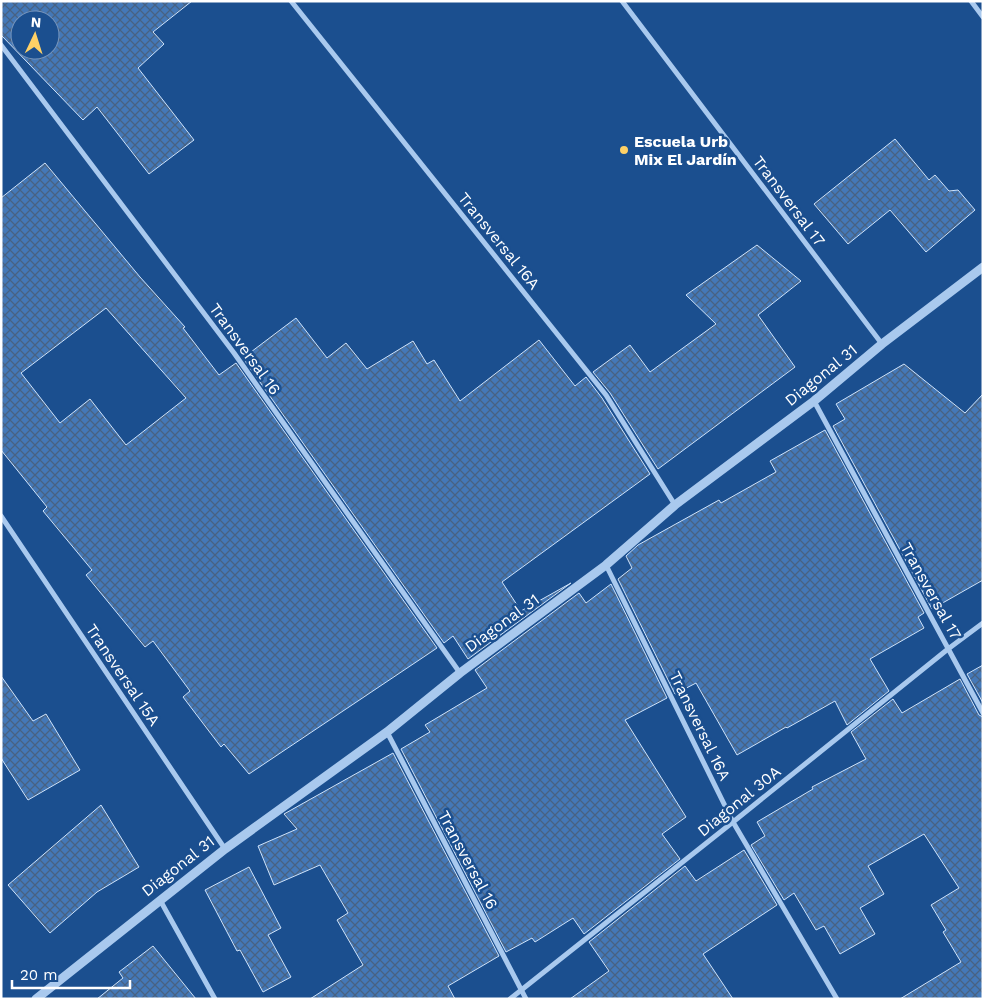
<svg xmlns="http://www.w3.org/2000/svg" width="984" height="1000" font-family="'Work Sans',sans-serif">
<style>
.building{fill:url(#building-cross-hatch);stroke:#cfe3fa;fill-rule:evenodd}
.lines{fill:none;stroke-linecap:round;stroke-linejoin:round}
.minor{stroke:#a9c9ee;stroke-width:5}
.tertiary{stroke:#a9c9ee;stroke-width:9}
.poi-dot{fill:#ffd166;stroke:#1b4f8f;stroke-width:2}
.labels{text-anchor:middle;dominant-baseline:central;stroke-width:5;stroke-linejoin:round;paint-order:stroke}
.poi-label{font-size:16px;font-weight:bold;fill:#fff;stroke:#1b4f8f;text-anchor:start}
.street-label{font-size:16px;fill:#fff;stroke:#1b4f8f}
</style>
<defs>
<pattern id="building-cross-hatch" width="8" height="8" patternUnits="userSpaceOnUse" patternTransform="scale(1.25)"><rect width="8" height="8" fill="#4478b7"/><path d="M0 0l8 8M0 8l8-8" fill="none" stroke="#486282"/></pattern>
</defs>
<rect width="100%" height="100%" fill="#1b4f8f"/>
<g class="building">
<path d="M1 1H192L153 32 164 44 138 68 194 140 149 174 97 107 83 120 1 35ZM20 20H50V50H20Z"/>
<polygon points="895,139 929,180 935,175 949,191 958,190 975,210 926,252 890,210 848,244 814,204"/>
<path d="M45 163 140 277 185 327 183 328 219 375 236 363 437 648 249 774 224 744 221 747 183 697 190 691 153 641 145 647 86 575 92 570 43 511 47 507 1 450V198ZM106 308 186 398 126 445 90 399 60 423 21 373Z"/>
<polygon points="757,245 801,281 758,315 795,367 658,469 610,393 593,372 630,345 650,372 716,324 686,295"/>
<polygon points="296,318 327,358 346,343 367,369 413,341 427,364 434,360 460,401 539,340 575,386 586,377 602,398 650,474 502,582 521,611 571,583 468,659 453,636 444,643 243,358"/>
<polygon points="904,364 965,413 983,394 983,580 932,609 833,426 845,419 836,404"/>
<polygon points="825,430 924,613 918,617 924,628 870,659 889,691 847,725 835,701 787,728 786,727 737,755 696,683 675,694 618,579 632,568 626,556 638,545 719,500 721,503 776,472 770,461"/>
<polygon points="611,584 667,698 625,720 686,817 662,834 680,859 584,934 573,918 535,942 532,938 506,952 401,749 430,732 425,725 487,688 475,670 579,593 586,603"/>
<polygon points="983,665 983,703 967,674"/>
<polygon points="1,676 33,721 46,714 80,770 28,800 1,758"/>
<polygon points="960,679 979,715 983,717 983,999 900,999 961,962 943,932 946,930 931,905 959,888 924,834 868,866 884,894 860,908 875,934 840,954 824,926 816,930 794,893 784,900 751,845 765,836 757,822 813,789 812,787 866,759 851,732 893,699 902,713"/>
<polygon points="393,753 499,956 448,986 455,999 310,999 363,965 337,920 348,913 320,865 274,885 258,846 297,829 284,814"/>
<polygon points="101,805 139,867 97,892 50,933 8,885"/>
<polygon points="744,850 777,905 703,954 733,999 570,999 609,971 589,942 685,866 696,881"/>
<polygon points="249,867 281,928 268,935 291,977 263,992 240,950 237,951 205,890"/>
<polygon points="153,946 196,999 97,999 123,978 119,972"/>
</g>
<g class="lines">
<g class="minor">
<polyline points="291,1 606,395 675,505"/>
<polyline points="622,1 882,344"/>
<polyline points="971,1 983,17"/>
<polyline points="1,45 234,353 460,673"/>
<polyline points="814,401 983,713"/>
<polyline points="1,516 225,849"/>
<polyline points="606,565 733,822 837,999"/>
<polyline points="387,732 526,999"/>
<polyline points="160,900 215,999"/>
<polyline points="510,999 733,822 948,649 983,623"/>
</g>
<polyline class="tertiary" points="36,999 225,849 387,732 460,673 606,565 675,505 814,401 882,344 983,267"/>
</g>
<circle class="poi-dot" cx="624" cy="150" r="5"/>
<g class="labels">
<g class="poi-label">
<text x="634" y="141">Escuela Urb<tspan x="634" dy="18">Mix El Jardín</tspan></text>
</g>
<g class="street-label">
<text transform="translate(789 201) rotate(53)">Transversal 17</text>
<text transform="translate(499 241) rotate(51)">Transversal 16A</text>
<text transform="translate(245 349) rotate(54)">Transversal 16</text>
<text transform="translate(821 375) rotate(-39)">Diagonal 31</text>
<text transform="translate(931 591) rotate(61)">Transversal 17</text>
<text transform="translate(502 623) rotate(-36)">Diagonal 31</text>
<text transform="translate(123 675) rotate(56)">Transversal 15A</text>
<text transform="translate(700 726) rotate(64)">Transversal 16A</text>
<text transform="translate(739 801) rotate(-39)">Diagonal 30A</text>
<text transform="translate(468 860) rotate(62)">Transversal 16</text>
<text transform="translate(178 866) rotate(-38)">Diagonal 31</text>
</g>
</g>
<rect width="984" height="1000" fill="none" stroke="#ffffff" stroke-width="5"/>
<g transform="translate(35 35) rotate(4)"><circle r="24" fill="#1b4f8f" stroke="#7695bc"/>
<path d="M0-4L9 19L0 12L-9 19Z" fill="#ffd166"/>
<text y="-8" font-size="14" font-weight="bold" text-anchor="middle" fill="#ffffff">N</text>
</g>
<path d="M12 980v8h118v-8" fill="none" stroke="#ffffff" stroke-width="2.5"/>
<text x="20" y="980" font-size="15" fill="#ffffff" stroke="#1b4f8f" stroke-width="4" paint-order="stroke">20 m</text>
</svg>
